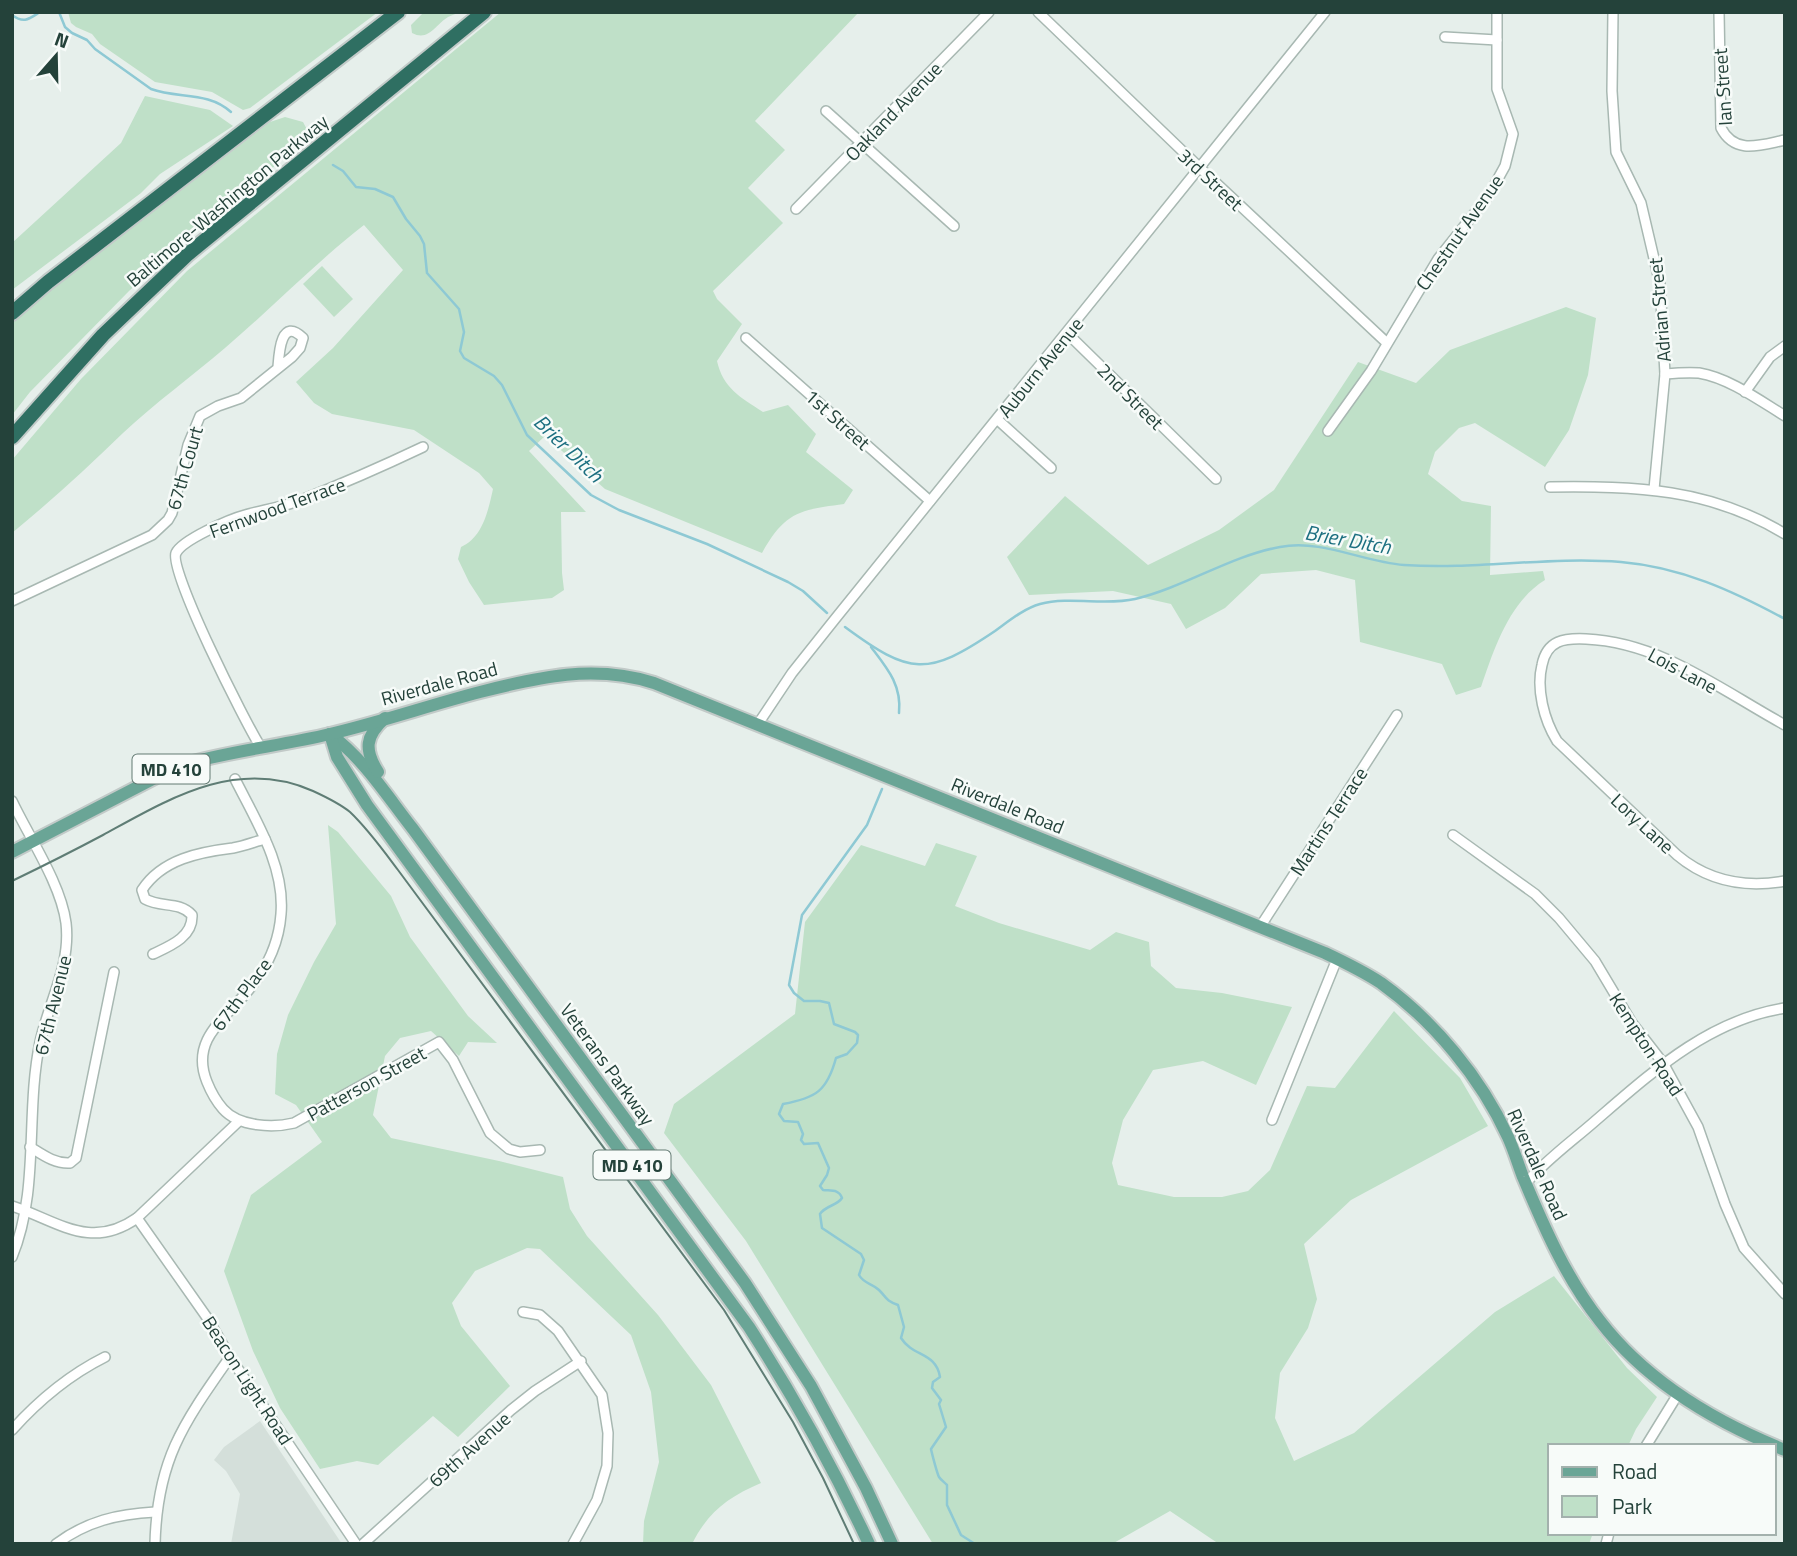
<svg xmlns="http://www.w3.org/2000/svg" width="1797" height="1556" font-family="'Titillium Web',sans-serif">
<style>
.built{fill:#d4dfda}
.green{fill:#bfe0c8}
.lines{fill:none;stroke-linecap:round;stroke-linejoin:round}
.stream{stroke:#8ec9d4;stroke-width:2.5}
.minor-casing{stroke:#a8b8b2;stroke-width:12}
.major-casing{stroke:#c2cac8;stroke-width:16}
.highway-casing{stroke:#c2cac8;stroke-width:18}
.minor{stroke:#fff;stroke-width:9}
.major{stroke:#6aa596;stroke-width:12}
.highway{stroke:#2f6f62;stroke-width:14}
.tram{stroke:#5f7d75;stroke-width:2}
.labels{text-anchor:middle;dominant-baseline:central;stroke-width:5;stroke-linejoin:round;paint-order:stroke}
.shield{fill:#f7fbf9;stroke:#637a73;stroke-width:2}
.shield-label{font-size:18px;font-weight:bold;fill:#24423a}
.street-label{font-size:19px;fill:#24423a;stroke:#f7fbf9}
.water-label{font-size:21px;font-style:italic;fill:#1c6f80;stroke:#f7fbf9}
</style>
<rect width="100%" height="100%" fill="#e6efeb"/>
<polygon class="built" points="260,1421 342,1544 231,1544 240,1494 226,1471 214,1460 224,1447"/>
<g class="green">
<polygon points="68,12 378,12 250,108 243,110 212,92 155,82 100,44 92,34 76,27 71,23"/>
<path d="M424 12H460C456 14 452 15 448 17 436 24 429 42 412 33L411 25Z"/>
<path d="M501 12H859L755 121 785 150 748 188 783 223 713 291 717 299 742 324 717 361C723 388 740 397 763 412L788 405 816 434 806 452 853 490 844 504C799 510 785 512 762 553L605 489 545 436 529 451 586 512H561L562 573 564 590 552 598 484 605 469 582 458 559 461 547C483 537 488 511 493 489L479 473 414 430 332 414 314 403 296 382 333 348 403 270 364 225C315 263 272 308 225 348 191 377 155 403 123 433 87 468 51 501 12 533V460L81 379 187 271Z"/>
<polygon points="145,96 210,110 233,126 160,174 141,193 12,290 12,243 121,143"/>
<polygon points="285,117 303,122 311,137 200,226 129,291 30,392 12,415 12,323 41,298 270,122"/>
<polygon points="322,266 353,299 334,317 303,284"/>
<path d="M1566 307 1596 318 1588 375 1569 430 1545 467 1475 423 1459 428 1435 452 1428 474 1462 501 1491 506 1490 575 1543 571 1545 580C1509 602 1494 649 1481 687L1456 695 1442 664 1360 642 1355 580 1316 570 1261 574 1225 608 1186 629 1171 604 1113 591 1029 595 1007 557 1065 496 1148 565 1219 530 1274 490 1358 362 1416 383 1450 350Z"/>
<path d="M328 825 338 832 391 896 410 937 468 1016 497 1043 468 1042 459 1056 431 1031 400 1038 385 1056 373 1115 391 1138 499 1161 563 1177 570 1209 587 1236 658 1315 711 1385 761 1483C728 1497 708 1512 692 1544H643L644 1521 659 1462 651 1392 631 1335 540 1249 527 1248 475 1271 452 1303 461 1326 510 1386 458 1437 433 1416 378 1465 357 1461 320 1469 280 1408 253 1351 224 1271 251 1195 322 1142 296 1105 275 1094 277 1054 288 1015 314 962 336 924Z"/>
<polygon points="936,843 977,856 955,906 999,923 1090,950 1116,932 1149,942 1151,966 1176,988 1222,993 1292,1007 1256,1085 1203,1061 1153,1070 1123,1120 1112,1163 1118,1185 1174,1197 1222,1197 1248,1191 1270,1170 1307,1086 1335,1088 1394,1011 1460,1078 1488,1126 1351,1200 1304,1244 1317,1299 1308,1328 1280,1373 1275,1418 1294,1461 1354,1433 1495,1312 1554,1276 1627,1368 1657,1397 1636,1429 1628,1446 1550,1446 1550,1533 1593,1533 1589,1544 1219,1544 1170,1511 1112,1544 933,1544 746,1241 664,1133 674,1104 795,1014 805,922 861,845 925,866"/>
</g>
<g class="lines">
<g class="stream">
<path d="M59 12 65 27 72 33 87 40 95 49 151 89C178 99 208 91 231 112"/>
<path d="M12 15C24 24 29 19 40 12"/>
<polyline points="333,165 343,171 356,187 375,189 393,197 406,219 420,236 424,244 427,273 459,309 464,332 460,351 464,358 494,376 502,385 527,435 591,495 619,510 707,544 788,582 803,591 827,613"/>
<path d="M845 627C910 675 927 677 995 631 1009 621 1023 609 1040 604 1071 596 1105 606 1135 599 1185 587 1230 556 1280 547 1322 539 1363 562 1404 565 1476 570 1549 556 1621 562 1681 567 1733 591 1785 619"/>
<path d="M871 647C887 668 902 685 899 713"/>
<path d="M882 789 867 825 802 915 789 985 794 993 804 1001H820L829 1003 834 1024 855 1032 858 1035 857 1043 847 1054 836 1058C827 1091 816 1098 783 1104L779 1114 784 1121 798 1122 803 1134 801 1140 804 1144 818 1143 829 1168 827 1175 820 1186 823 1190C831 1191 839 1189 842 1198 837 1206 826 1205 820 1214L822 1228 861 1254 864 1260 859 1275C864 1284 872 1283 879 1290 887 1298 885 1300 898 1305L904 1327 901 1338C913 1357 936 1352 940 1377L933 1382 932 1388 941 1400 939 1404 946 1427 931 1449C932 1454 937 1473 939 1477 941 1480 944 1482 947 1485V1505L961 1535 975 1544"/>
</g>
<defs>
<g id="minor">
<polyline points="1038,12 1199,167 1387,343"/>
<polyline points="1613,12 1612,91 1616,152 1641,203 1660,284 1665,374 1654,489"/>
<path d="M1719 12 1721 128C1735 155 1760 145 1785 140"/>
<polyline points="1445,37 1497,40"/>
<polyline points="826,111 954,226"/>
<polyline points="796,209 989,12"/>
<polyline points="1067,333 1216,479"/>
<polyline points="746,338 930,501"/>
<path d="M1665 374C1676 373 1687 372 1699 373 1729 378 1759 400 1785 416"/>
<polyline points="1745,392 1770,357 1785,346"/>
<polyline points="998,420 1051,468"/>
<polyline points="1328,431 1371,371 1438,259 1489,195 1505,166 1513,134 1497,89 1497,12"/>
<path d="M1550 487C1635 486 1710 488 1785 534"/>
<path d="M12 601 152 535 168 520 172 513 188 445 200 416 218 406 241 398 292 357 300 348 303 338C281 316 279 353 278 367"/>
<polyline points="758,724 792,673 835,619 1325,12"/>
<path d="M1785 725C1721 690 1660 642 1586 639 1564 638 1547 640 1542 665 1536 689 1544 720 1557 741L1677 855C1708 881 1746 888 1785 881"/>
<path d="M260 746C246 724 168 570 176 553 182 540 230 519 245 515 263 510 283 507 301 500 342 484 383 466 423 447"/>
<path d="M235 779C256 821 285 866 281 914 279 942 268 966 251 987 228 1017 189 1038 207 1082 211 1092 216 1101 223 1109 239 1127 273 1128 294 1123L439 1042 453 1060 490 1133 509 1149 520 1152 540 1150"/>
<path d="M12 801C29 837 61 884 66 923 71 965 49 1001 40 1042 25 1113 40 1189 12 1257"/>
<polyline points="1453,835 1535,894 1559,918 1595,961 1632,1023 1663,1063 1698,1127 1725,1204 1744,1248 1785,1294"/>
<polyline points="1260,927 1397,715"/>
<path d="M153 954C170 946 193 937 192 915 179 901 161 908 145 899L142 890C162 859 200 852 233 848 244 846 254 842 265 839"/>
<polyline points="1272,1120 1337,959"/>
<path d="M30 1147C43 1155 55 1164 70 1163L76 1158 114 972"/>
<path d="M1526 1183C1546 1160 1571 1142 1594 1122 1651 1073 1708 1020 1785 1008"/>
<path d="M12 1206C58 1221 90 1251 137 1218L239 1121"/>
<polyline points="137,1218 208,1319 230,1357 356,1544"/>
<polyline points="523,1312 540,1315 558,1331 602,1395 608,1433 607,1466 597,1500 573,1544"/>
<path d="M12 1430C39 1400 69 1375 105 1357"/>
<polyline points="1646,1446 1678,1394"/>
<path d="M56 1544C87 1521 118 1514 155 1512"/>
<path d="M155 1544C157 1460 183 1424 230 1357"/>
<polyline points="363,1544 511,1410 535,1391 581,1361"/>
<polyline points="1606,1544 1609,1533"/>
</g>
<g id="major">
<path d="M330 734C364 759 387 796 413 829L745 1283 811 1386 866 1488 892 1544"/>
<path d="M330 734 337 757 367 805 749 1327C794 1397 834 1469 869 1544"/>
<path d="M378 772C364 750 365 736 385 718"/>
<path d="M12 852 178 766C228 751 280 746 330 734 381 722 430 705 480 692 539 677 594 664 654 683L1325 953C1344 962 1363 971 1381 983 1434 1021 1481 1078 1508 1137 1514 1150 1518 1164 1523 1177 1544 1227 1566 1278 1600 1321 1646 1381 1715 1422 1785 1450"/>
</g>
<g id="highway">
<polyline points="12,313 48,282 398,12"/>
<polyline points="12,437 103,335 188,254 484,12"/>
</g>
</defs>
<use href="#minor" class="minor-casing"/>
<use href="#major" class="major-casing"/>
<use href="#highway" class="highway-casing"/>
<use href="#minor" class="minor"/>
<use href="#major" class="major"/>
<use href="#highway" class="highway"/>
<path class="tram" d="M12 881C43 866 73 851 103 835 169 799 236 757 313 791 326 797 339 803 350 812 368 829 383 850 398 870L724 1310 793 1422 823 1478 854 1544"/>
</g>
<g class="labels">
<g class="shield">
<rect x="132.5" y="754.5" width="77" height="29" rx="5"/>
<rect x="593.5" y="1150.5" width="77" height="29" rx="5"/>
</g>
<g class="shield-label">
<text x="171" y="769">MD 410</text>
<text x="632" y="1165">MD 410</text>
</g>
<g class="street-label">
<text transform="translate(1722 87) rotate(-94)">Ian Street</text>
<text transform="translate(893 111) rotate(-46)">Oakland Avenue</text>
<text transform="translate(1211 179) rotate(43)">3rd Street</text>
<text transform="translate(227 200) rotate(-40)">Baltimore-Washington Parkway</text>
<text transform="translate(1459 232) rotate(-55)">Chestnut Avenue</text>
<text transform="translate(1659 310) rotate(-95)">Adrian Street</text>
<text transform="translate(1040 367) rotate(-51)">Auburn Avenue</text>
<text transform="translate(1131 396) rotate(45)">2nd Street</text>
<text transform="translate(838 419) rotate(42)">1st Street</text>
<text transform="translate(184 468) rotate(-74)">67th Court</text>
<text transform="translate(277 507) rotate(-20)">Fernwood Terrace</text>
<text transform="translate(1683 670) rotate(28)">Lois Lane</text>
<text transform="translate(439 683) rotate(-15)">Riverdale Road</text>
<text transform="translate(1008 805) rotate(22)">Riverdale Road</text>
<text transform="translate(1328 821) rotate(-57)">Martins Terrace</text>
<text transform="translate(1643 823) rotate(43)">Lory Lane</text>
<text transform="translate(241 994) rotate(-53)">67th Place</text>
<text transform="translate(52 1005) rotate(-76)">67th Avenue</text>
<text transform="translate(1647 1044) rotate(57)">Kempton Road</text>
<text transform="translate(608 1064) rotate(54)">Veterans Parkway</text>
<text transform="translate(366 1083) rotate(-29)">Patterson Street</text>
<text transform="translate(1538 1164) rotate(66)">Riverdale Road</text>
<text transform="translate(248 1380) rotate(57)">Beacon Light Road</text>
<text transform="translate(469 1449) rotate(-42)">69th Avenue</text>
</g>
<g class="water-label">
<text transform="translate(569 448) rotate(44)">Brier Ditch</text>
<text transform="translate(1348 539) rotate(10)">Brier Ditch</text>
</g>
</g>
<rect width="1797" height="1556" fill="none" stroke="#24423a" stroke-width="28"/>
<rect x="1548" y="1444" width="228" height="91" fill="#f7fbf9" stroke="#a3b1ad" stroke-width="2"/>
<rect x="1562" y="1467" width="35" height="10" fill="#6aa596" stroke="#a3b1ad" stroke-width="2"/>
<text x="1612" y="1479" font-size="21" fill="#24423a">Road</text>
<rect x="1562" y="1496" width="35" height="21" fill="#bfe0c8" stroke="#a3b1ad" stroke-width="2"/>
<text x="1612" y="1514" font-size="21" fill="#24423a">Park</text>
<g transform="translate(56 56) rotate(20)" stroke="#f7fbf9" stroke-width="5" paint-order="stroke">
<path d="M0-5L12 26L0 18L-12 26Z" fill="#24423a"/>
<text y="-10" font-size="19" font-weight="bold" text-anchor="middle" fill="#24423a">N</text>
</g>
</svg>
